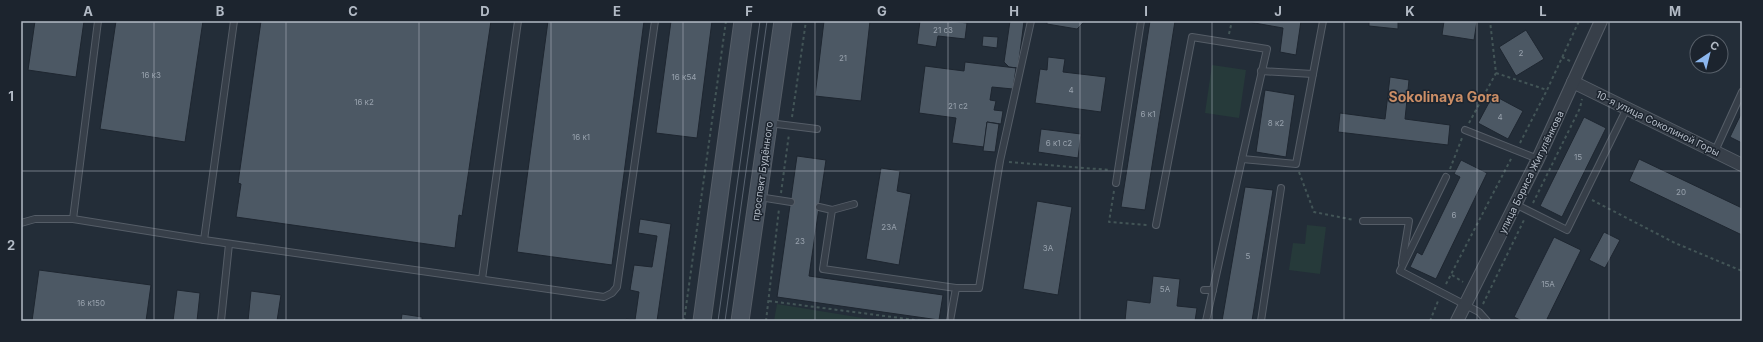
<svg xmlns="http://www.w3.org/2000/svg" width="1763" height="342" font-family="Inter,sans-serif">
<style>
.green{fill:#263a3a}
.building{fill:#4c5864;stroke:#1e2630}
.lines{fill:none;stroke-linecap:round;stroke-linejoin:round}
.lane-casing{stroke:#555d67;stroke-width:8}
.street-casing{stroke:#555d67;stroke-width:14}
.secondary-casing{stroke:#555d67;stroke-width:19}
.path{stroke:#435557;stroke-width:2;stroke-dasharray:3 3;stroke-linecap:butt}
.lane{stroke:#373f49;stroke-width:6}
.street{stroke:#373f49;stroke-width:12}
.secondary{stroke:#454f5b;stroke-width:17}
.tram{stroke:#596370;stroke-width:1}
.grid{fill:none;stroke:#b2bac5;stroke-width:1;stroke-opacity:0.55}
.labels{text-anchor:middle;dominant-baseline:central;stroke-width:3;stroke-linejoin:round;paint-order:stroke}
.number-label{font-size:8px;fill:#98a2ad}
.street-label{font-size:10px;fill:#b2bac5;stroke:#1c242e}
.district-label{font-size:14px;font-weight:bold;fill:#cb8e66;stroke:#1c242e}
.neatline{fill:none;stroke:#b2bac5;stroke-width:1.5}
.grid-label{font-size:13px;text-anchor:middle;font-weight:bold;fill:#b2bac5}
</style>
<rect width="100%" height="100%" fill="#232d38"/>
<g class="green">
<polygon points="1212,65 1246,70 1239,118 1205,113"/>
<polygon points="1307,225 1326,227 1320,274 1289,270 1293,243 1305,244"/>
<polygon points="777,304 881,321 774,321"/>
</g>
<g class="building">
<polygon points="35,21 84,21 76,77 28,70"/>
<polygon points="116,21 203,21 185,142 100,129"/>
<polygon points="261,21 491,21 462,216 459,215 455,248 236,217 241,184 238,183"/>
<polygon points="548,21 644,21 612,265 517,252"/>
<polygon points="671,21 712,21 697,138 656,133"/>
<polygon points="824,21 870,21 861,101 815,96"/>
<polygon points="920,21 949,21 967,23 965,39 938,36 936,47 917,44"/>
<polygon points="1010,21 1024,21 1018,68 1009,67 1004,62"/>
<polygon points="1047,21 1085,21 1077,29 1047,24"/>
<polygon points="1150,21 1175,21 1145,210 1121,207"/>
<polygon points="1243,21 1301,21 1296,55 1280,52 1283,28"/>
<polygon points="1369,21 1398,21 1398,29 1369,26"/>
<polygon points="1444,21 1477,21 1474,40 1442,35"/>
<polygon points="1526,30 1544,59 1516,76 1499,47"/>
<polygon points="983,36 998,37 997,48 982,46"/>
<polygon points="1048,57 1065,59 1063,72 1106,77 1101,112 1035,103 1040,69 1047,70"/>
<polygon points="965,62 1016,68 1013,89 992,87 990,100 996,101 994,110 1003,111 1001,124 987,122 984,147 952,143 956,118 919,113 925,66 964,71"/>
<polygon points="1390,77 1409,80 1405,119 1450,125 1448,145 1338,132 1340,113 1385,119"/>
<polygon points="1265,90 1295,95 1286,157 1256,152"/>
<polygon points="1493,95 1523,111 1508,139 1478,123"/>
<polygon points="1742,112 1742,143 1730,137"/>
<polygon points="1584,117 1606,128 1562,217 1540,206"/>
<polygon points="987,122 999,124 995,152 983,151"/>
<polygon points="1041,129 1081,134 1078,158 1038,152"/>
<polygon points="797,156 826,160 809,276 943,295 939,320 777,297"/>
<polygon points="1639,159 1742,208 1742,235 1629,181"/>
<polygon points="1461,160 1487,173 1436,279 1410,267 1417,252 1422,255 1460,177 1454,174"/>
<polygon points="881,168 900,171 897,191 911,194 899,265 866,259"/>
<polygon points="1245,187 1273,190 1252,321 1222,321"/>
<polygon points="1037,201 1072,207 1058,295 1023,289"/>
<polygon points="640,219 671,224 657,321 625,321 626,319 635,320 639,292 630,290 634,265 652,267 657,236 638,233"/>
<polygon points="1604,232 1620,240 1605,268 1589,260"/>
<polygon points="1554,237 1581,250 1547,319 1551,321 1522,321 1514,317"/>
<polygon points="39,270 151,285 146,321 32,321"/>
<polygon points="1153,276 1180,279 1177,306 1197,308 1195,321 1125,321 1127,300 1150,303"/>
<polygon points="177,290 200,293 197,321 173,321"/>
<polygon points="251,291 281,295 277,321 248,321"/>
<polygon points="402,314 422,317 422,321 401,321"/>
</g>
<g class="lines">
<defs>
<g id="lane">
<polyline points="1261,71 1313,74"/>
<polyline points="769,123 817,129"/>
<polyline points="1465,130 1538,159"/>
<polyline points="1715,151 1742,92"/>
<polyline points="1446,177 1400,271 1479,312 1487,321"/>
<polyline points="1116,183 1141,21"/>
<polyline points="759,197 791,202"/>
<polyline points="1515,204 1567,230 1627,108"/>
<polyline points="819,207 832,210 823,269 956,288 950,321"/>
<polyline points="832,210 854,204"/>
<polyline points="73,219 98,21"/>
<polyline points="1363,221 1409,221 1402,263"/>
<polyline points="21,223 35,219 73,219 204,240 604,297 612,293 617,287 655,21"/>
<polyline points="1156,225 1192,37 1267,49 1242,159 1296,164 1323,21"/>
<polyline points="204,240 234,21"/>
<polyline points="482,279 518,21"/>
<polyline points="956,288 979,288 1000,161 1031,21"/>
<polyline points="1204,290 1213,290"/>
<polyline points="221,321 229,244"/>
<polyline points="1206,321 1242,159"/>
<polyline points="1261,321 1281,188"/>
</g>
<g id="street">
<polyline points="1573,82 1742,165"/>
<polyline points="1457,321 1538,159 1601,21"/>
</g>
<g id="secondary">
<polyline points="702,321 743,21"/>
<polyline points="740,321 783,21"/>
</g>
</defs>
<use href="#lane" class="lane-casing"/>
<use href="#street" class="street-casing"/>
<use href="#secondary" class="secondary-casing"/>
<g class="path">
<polyline points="1229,34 1232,21"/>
<polyline points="1562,57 1570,61"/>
<polyline points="1496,73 1547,90 1579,21"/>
<polyline points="792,117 806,21"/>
<polyline points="1469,123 1496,73 1490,21"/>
<polyline points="1520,143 1547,90"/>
<polyline points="1009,162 1110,170"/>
<polyline points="1450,169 1462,138"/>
<polyline points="1299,172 1314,212 1354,220"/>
<polyline points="1114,191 1109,222 1147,225"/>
<polyline points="781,193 789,134"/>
<polyline points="1592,200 1675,243 1742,271"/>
<polyline points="1533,203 1580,108 1582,99"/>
<polyline points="1452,275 1463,282"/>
<polyline points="1446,284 1512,157"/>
<polyline points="769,301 923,321"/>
<polyline points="1483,304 1525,218"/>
<polyline points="684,321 726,21"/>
<polyline points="766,321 779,209"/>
<polyline points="1430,321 1438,301"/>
</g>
<use href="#lane" class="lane"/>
<use href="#street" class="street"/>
<use href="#secondary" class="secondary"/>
<g class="tram">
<polyline points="718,321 760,21"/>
<polyline points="725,321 767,21"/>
</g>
</g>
<path class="grid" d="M154 21V321M286 21V321M419 21V321M551 21V321M683 21V321M815 21V321M948 21V321M1080 21V321M1212 21V321M1344 21V321M1477 21V321M1609 21V321M21 171H1742"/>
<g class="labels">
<g class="number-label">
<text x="943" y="30">21 с3</text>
<text x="1521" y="53">2</text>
<text x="843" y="58">21</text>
<text x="151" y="75">16 к3</text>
<text x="684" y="77">16 к54</text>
<text x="1071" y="90">4</text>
<text x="364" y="102">16 к2</text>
<text x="958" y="106">21 с2</text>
<text x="1148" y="114">6 к1</text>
<text x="1500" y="117">4</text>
<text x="1276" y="123">8 к2</text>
<text x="581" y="137">16 к1</text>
<text x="1059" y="143">6 к1 с2</text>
<text x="1578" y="157">15</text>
<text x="1681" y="192">20</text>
<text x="1454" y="215">6</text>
<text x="889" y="227">23А</text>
<text x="800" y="241">23</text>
<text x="1048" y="248">3А</text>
<text x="1248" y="256">5</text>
<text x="1548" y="284">15А</text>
<text x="1165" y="289">5А</text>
<text x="91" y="303">16 к150</text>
</g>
<g class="street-label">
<text transform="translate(1658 123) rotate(26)">10-я улица Соколиной Горы</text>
<text transform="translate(762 171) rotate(-82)">проспект Будённого</text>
<text transform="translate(1531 172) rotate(-64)">улица Бориса Жигулёнкова</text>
</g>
<g class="district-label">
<text x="1444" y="96">Sokolinaya Gora</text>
</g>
</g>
<rect width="1763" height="342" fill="none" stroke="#1c242e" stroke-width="44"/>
<g transform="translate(1709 54) rotate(35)"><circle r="19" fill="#1c242e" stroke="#58606a"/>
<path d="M0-3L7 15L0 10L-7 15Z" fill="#8cb7ef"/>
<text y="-6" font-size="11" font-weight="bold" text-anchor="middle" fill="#b2bac5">С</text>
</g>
<rect x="22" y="22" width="1719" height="298" class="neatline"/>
<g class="grid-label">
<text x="88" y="16">A</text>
<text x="220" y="16">B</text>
<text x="353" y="16">C</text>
<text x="485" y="16">D</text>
<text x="617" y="16">E</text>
<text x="749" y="16">F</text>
<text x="882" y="16">G</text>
<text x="1014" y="16">H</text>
<text x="1146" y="16">I</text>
<text x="1278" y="16">J</text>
<text x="1410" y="16">K</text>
<text x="1543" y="16">L</text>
<text x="1675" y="16">M</text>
<text x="11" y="101">1</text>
<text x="11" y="250">2</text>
</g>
</svg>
